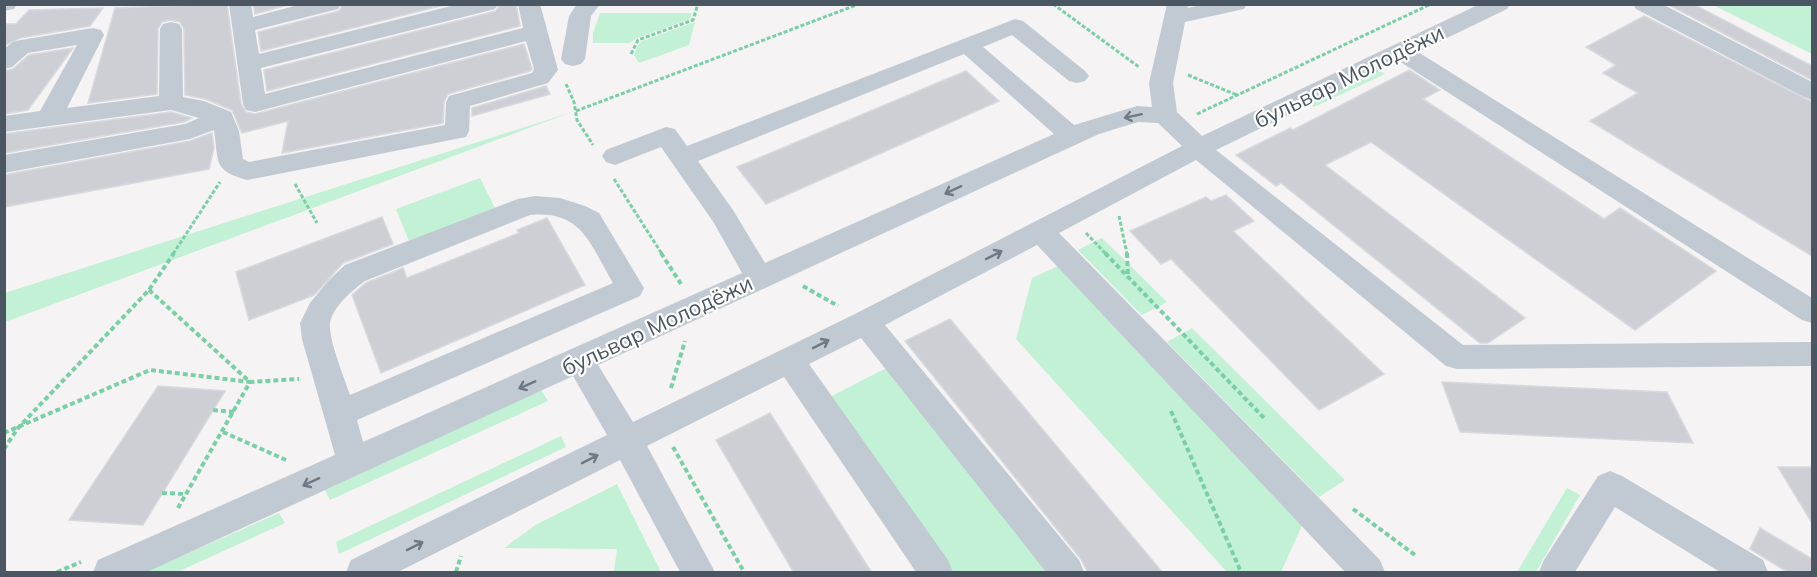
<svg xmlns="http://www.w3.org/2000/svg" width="1817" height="577" font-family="Mulish,sans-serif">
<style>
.green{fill:#c3f1d5}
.building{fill:#cdcfd5;stroke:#d7d9de;stroke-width:1.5}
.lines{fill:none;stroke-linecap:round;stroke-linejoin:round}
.path-far1{stroke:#7ad0a6;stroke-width:3;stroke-dasharray:4 2;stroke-linecap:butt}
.path{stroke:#7ad0a6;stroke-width:4;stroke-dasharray:5 3;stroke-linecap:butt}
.minor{fill:#c1cad2;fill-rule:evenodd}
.oneway{stroke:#6e7983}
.labels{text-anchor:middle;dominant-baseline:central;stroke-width:4.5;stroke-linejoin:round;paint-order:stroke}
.street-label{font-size:22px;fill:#4a5661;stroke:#fff}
</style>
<rect width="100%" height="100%" fill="#f5f3f3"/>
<g class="green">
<polygon points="1713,5 1812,5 1812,54"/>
<polygon points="600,13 692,13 690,19 637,38 630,43 593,43 593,33"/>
<polygon points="695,22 689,45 639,63 634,55 638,45 642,41"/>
<polygon points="1379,70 1385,74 1314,107 1308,103"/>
<polygon points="572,112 5,322 5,293"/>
<polygon points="480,178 495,208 409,241 396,209"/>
<polygon points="1102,238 1167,302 1142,315 1078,250"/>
<polygon points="1058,266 1304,521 1281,572 1227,572 1016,339 1032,278"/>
<polygon points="1192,328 1345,480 1319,497 1167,342"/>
<polygon points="898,362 1067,572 936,572 818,403"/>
<polygon points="541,390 548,401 330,500 325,490"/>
<polygon points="561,436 566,447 339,554 336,542"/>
<polygon points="617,484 661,572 614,572 617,549 504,548 537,524"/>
<polygon points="1567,488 1580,495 1536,572 1517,572"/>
<polygon points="279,513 285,523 177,572 145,572"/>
</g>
<g class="building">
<polygon points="227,4 241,104 246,112 255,114 524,44 532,69 530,71 448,94 444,102 443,123 282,153 288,121 242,133 232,110 205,99 185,95 184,29 180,22 170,20 162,22 158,29 157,94 88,103 115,8"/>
<polygon points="253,4 291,4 255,14"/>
<polygon points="343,4 448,4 261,51 258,32 339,11"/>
<polygon points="500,4 516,4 520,26 267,91 264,70 496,11"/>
<polygon points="1675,4 1693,4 1812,66 1812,80 1671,6"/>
<polygon points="103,8 90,26 20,38 4,46 4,24 16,24 29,10"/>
<polygon points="1644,16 1812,102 1812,256 1590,121 1638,93 1603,73 1616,65 1586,47"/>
<polygon points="73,48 28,110 4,114 4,71 13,69 29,55"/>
<polygon points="1409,70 1440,90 1423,99 1604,219 1620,208 1716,271 1635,330 1371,142 1325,165 1525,318 1488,343 1480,343 1281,183 1276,186 1236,155 1290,128 1293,130"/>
<polygon points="966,71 999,101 766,204 737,167"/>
<polygon points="546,86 550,94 472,116 472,108"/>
<polygon points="171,112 192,118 184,122 4,153 4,134"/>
<polygon points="212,133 214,148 209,169 4,207 4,175 190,141"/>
<polygon points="1226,195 1254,221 1233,231 1384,374 1319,410 1171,259 1161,264 1130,231 1206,197 1211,201"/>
<polygon points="382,217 393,244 343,263 314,295 249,320 236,272"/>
<polygon points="547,218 585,285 381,373 352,295 366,283 403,268 407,278 519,233 517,230"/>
<polygon points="950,319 1163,573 1088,573 1081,559 905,341"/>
<polygon points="1442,382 1667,392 1693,443 1460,432"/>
<polygon points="158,386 225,391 143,525 69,520"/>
<polygon points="770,413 826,501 872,573 794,573 716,440"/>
<polygon points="1778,467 1812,467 1812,523"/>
<polygon points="1760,528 1812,559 1812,573 1789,573 1750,549"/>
</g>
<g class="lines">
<g class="path-far1">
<polyline points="1053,4 1139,67"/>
<polyline points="631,54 638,40 693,20 698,4"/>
<polyline points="1188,75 1237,95"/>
<polyline points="566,84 574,102 577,120 593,145"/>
<polyline points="576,111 859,4"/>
<polyline points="1197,114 1431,4"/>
<polyline points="614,179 662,254"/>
<polyline points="295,184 317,223"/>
<polyline points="1119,216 1127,254"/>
<polyline points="1086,233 1106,254"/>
<polyline points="173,254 220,182"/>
</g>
<g class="path">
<polyline points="661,253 681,284"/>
<polyline points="1105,253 1264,418"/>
<polyline points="1127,253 1128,276"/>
<polyline points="803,286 838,306"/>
<polyline points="149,290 250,382 299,379"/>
<polyline points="671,388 685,341"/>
<polyline points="213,410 234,412"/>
<polyline points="1171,411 1241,572"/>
<polyline points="223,432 286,460"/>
<polyline points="4,433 150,370 250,382 178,508"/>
<polyline points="673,447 744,572"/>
<polyline points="4,449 18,428 149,290 174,253"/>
<polyline points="162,493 186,494"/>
<polyline points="1353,509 1415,555"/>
<polyline points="57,572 81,562"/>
<polyline points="456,572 461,556"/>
</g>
<g class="minor">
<polygon points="4,4 17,4 14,9 4,11"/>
<path d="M229 4H251L253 17 302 4H341L338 9 255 30 259 54 459 4H498L495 9 261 68 265 94 523 28 518 4H540L558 70 548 83 470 106 469 131 466 137 247 180C212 170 219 162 214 130L190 139 4 173V155L185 124 199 118 171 110 4 132V116L40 111 77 45 28 53 12 67 4 69V49L13 42 21 40 93 28 101 30 104 35 67 108 159 96 160 29 163 24 171 22 179 24 182 29 183 97 204 101 231 112 239 131 243 159 249 162 445 125 446 102 449 96 532 73 534 69 526 41 255 112 246 110 243 104Z"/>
<polygon points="577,4 600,4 591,16 585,59 581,64 573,66 565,64 561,59 569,16"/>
<path d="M1167 4H1189L1188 8 1205 4H1247L1244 9 1185 22 1173 83 1177 112 1202 136 1480 4H1510L1507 9 1418 52 1812 298V323L1802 320 1399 61 1216 150 1463 345 1812 342V366L1457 369 1446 366 1196 160 1059 233 1380 560 1385 572H1345L1037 245 885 325 1079 560 1084 572H1046L861 338 809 364 948 560 953 572H916L784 377 647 446 715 572H680L620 460 398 572H346L351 560 607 435 573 376 147 572H93L98 560 335 455 302 339 300 323 310 303 328 281 345 265 518 199 535 196 560 198 585 206 599 213 644 288 640 296 357 420 363 442 742 273 714 223 661 147 615 165 606 162 602 156 606 150 666 127 675 129 687 146 1015 19 1023 21 1085 71 1089 76 1085 81 1077 83 1069 81 1012 35 983 47 1074 125 1137 106 1152 107 1149 83ZM964 54 1054 134 765 263 733 210 698 161ZM1138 122 1158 123 1182 146 855 314 633 422 598 365 1099 134ZM530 215C583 210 590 245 613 283L350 395C345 379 325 333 331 319 336 304 353 290 365 281Z"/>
<polygon points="1633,4 1662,4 1812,82 1812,100 1804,97 1636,9"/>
<polygon points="1610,471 1622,476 1763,560 1768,572 1720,572 1615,507 1575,572 1539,572 1544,560 1598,476"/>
</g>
</g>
<defs><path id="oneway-shaft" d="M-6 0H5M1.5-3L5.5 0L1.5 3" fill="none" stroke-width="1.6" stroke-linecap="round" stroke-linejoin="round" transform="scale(1.5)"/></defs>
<g class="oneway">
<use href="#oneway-shaft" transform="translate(1133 116) rotate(168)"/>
<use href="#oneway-shaft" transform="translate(953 190) rotate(155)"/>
<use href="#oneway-shaft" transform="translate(994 255) rotate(-27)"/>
<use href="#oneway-shaft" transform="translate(821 344) rotate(-27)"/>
<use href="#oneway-shaft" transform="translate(527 385) rotate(156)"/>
<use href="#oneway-shaft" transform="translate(590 459) rotate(-27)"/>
<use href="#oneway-shaft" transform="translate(311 482) rotate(155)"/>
<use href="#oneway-shaft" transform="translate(415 546) rotate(-27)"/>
</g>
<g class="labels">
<g class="street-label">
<text transform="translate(1349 76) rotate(-26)">бульвар Молодёжи</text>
<text transform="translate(657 325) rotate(-25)">бульвар Молодёжи</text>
</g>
</g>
<rect width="1817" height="577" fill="none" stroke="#4a5661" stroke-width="12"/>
</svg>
